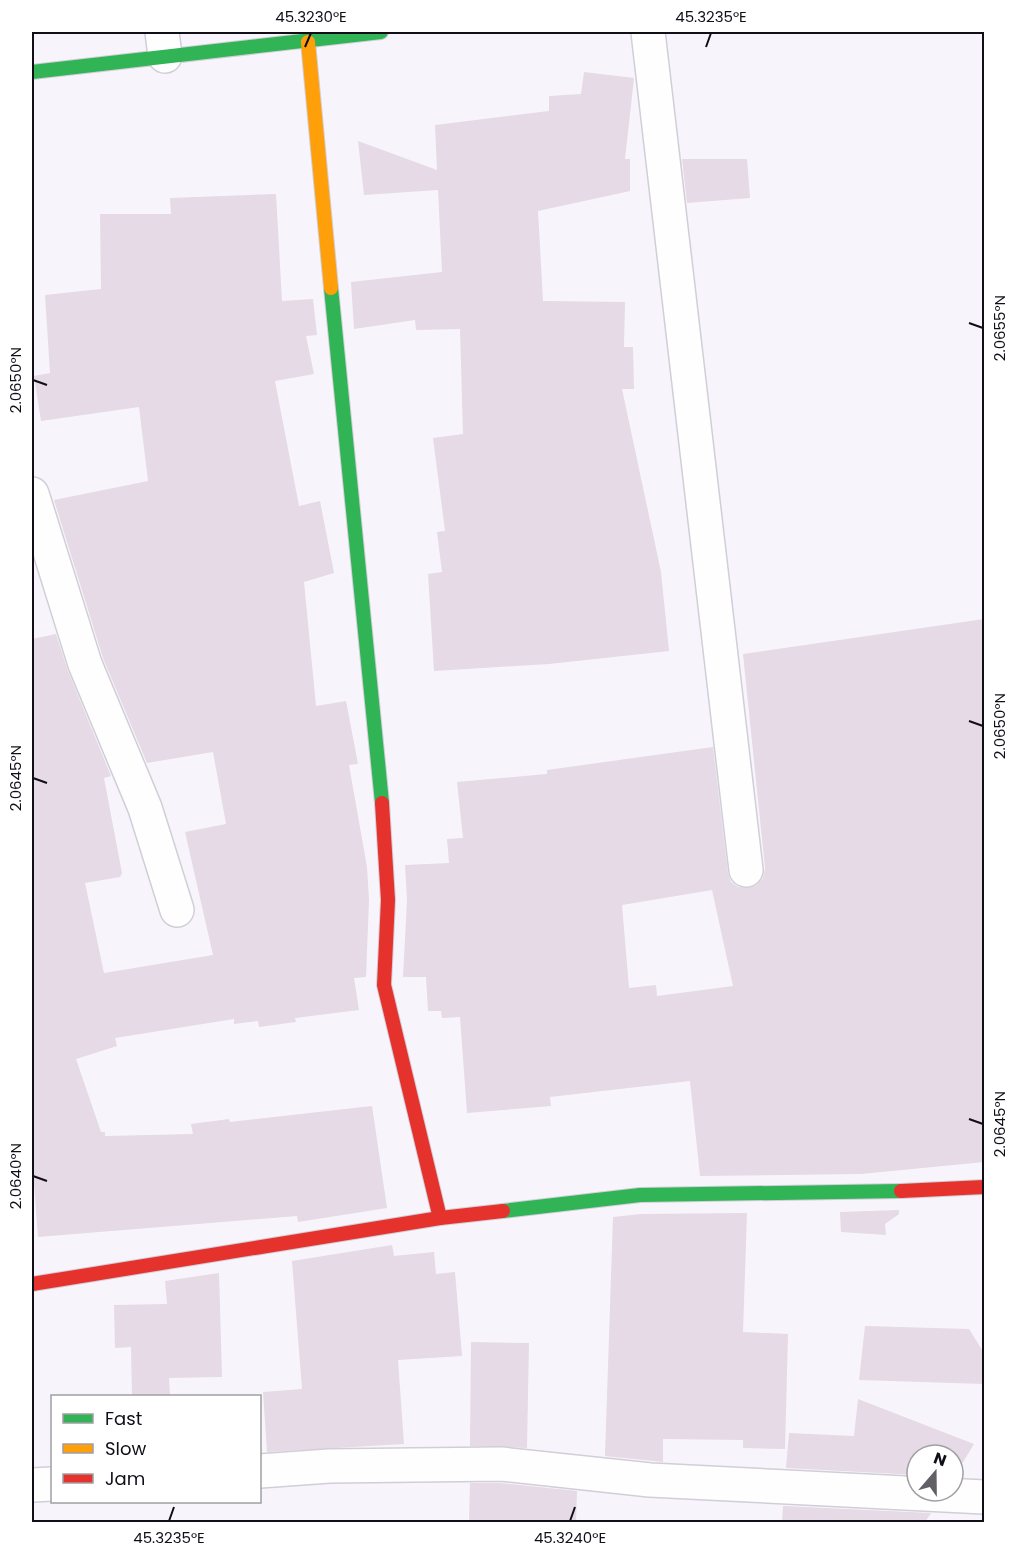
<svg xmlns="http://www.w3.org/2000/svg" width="1016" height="1554" font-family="Poppins,sans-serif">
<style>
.building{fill:#e5dae5;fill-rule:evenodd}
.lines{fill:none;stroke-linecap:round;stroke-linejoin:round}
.street-casing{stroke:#d1ced7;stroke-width:36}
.fast-casing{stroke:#d1ced7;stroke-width:16}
.slow-casing{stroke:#d1ced7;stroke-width:16}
.jam-casing{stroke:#d1ced7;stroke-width:16}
.street{stroke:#fefefe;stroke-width:33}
.fast{stroke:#30b455;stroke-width:14}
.slow{stroke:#ff9f0a;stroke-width:14}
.jam{stroke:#e5322d;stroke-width:14}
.ticks{fill:none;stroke:#120e18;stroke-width:2}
.neatline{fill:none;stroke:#120e18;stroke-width:2}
.ticks-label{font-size:15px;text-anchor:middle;fill:#120e18}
</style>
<rect width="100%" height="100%" fill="#f7f5fb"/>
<g class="building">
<polygon points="584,72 634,78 625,159 630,159 630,191 538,211 543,301 625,302 624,347 633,347 634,389 622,389 661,572 669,651 549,664 434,671 428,574 442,572 437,532 445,531 433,438 463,434 460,329 416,330 415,320 354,329 351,282 442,272 438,190 364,195 358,141 437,170 435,125 549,111 549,96 581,94"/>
<polygon points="682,159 747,159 750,198 687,203"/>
<polygon points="276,194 282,301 313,299 317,335 306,336 314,374 275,381 299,506 320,501 334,573 304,582 316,706 346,701 358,764 349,765 367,867 369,900 366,977 354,978 359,1010 295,1018 296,1022 259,1027 258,1021 234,1024 234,1019 115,1038 117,1046 76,1059 101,1132 105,1132 105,1136 193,1134 191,1124 229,1119 230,1122 372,1106 387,1208 298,1222 297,1216 38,1237 32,1156 32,639 56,634 68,671 111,776 104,778 122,873 120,877 85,883 104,973 213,955 185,832 226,824 213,752 147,763 103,658 54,500 148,481 139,407 41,421 34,376 50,373 45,295 101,289 100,214 171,214 170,198"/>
<path d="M984 619V1162L861 1174 700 1176 690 1081 550 1097 551 1106 467 1113 460 1017 442 1018 441 1011H428L426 977H403L407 901 405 865 449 863 447 839 463 838 457 782 547 774V770L713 747 728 873 731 882 738 887 749 888 757 885 763 878 765 868 743 654ZM712 890 733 986 657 996 656 985 629 988 622 905Z"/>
<polygon points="899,1210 899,1214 885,1224 886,1235 841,1232 840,1212"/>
<polygon points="747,1213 743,1332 788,1334 785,1449 743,1448 743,1440 663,1439 663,1462 605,1456 613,1217 641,1214"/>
<polygon points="392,1245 394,1256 434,1252 436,1274 455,1272 462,1356 398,1360 404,1444 267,1452 263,1392 302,1389 292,1261"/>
<polygon points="219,1273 222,1377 169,1378 170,1396 132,1396 131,1347 115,1348 114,1305 167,1304 165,1281"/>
<polygon points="865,1326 969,1329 984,1353 984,1384 859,1380"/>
<polygon points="471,1342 529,1343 527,1448 470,1446"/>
<polygon points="858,1399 974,1444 954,1477 953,1455 917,1455 917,1475 786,1468 789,1433 854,1436"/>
<polygon points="470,1483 500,1483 577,1491 576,1522 469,1522"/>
<polygon points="783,1506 931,1513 925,1522 782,1522"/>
</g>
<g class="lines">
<defs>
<g id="street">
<polyline points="162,32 165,56"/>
<polyline points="648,32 746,870"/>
<polyline points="32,494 85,664 145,808 177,910"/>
<polyline points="260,1471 329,1466 501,1464 650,1480 984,1497"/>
<polyline points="32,1485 52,1484"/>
</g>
<g id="fast">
<polyline points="32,72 381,32"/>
<polyline points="331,288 382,803"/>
<polyline points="503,1211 640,1195 901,1191"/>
</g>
<polyline id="slow" points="308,42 331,288"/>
<g id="jam">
<polyline points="382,803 388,900 384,985 440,1218"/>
<polyline points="901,1191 984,1187"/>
<polyline points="32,1284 440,1218 503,1211"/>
</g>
</defs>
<use href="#street" class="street-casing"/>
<use href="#fast" class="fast-casing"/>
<use href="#slow" class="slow-casing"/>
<use href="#jam" class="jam-casing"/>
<use href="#street" class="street"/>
<use href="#fast" class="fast"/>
<use href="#slow" class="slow"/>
<use href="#jam" class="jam"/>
</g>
<path class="ticks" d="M305 47 311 33M706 47 711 33M969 323 983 328M33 380 47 385M969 721 983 726M33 778 47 783M969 1119 983 1124M33 1176 47 1181M169 1521 174 1507M570 1521 575 1507"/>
<rect width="1016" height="1554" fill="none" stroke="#ffffff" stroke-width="66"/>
<rect x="51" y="1395" width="210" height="108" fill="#ffffff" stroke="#a09fa3" stroke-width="1.5"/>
<rect x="63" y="1414" width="30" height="9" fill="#30b455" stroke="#a09fa3" stroke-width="1.5"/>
<text x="105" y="1425" font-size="18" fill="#120e18">Fast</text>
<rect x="63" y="1444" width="30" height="9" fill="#ff9f0a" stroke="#a09fa3" stroke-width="1.5"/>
<text x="105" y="1455" font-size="18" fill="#120e18">Slow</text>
<rect x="63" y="1474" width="30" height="9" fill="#e5322d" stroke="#a09fa3" stroke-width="1.5"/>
<text x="105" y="1485" font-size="18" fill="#120e18">Jam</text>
<g transform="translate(935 1473) rotate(20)"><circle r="28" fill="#ffffff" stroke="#a09fa3" stroke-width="1.5"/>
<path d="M0-4.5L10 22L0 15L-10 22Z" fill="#625f67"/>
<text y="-9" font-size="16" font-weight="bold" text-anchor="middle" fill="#120e18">N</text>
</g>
<rect x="33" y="33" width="950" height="1488" class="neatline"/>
<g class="ticks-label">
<text x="311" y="22">45.3230°E</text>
<text x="711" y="22">45.3235°E</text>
<text transform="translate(1000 328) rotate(-90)" y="5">2.0655°N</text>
<text transform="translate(16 380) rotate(-90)" y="5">2.0650°N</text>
<text transform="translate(1000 726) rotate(-90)" y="5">2.0650°N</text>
<text transform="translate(16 778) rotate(-90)" y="5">2.0645°N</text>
<text transform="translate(1000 1124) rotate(-90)" y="5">2.0645°N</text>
<text transform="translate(16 1176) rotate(-90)" y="5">2.0640°N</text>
<text x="169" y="1543">45.3235°E</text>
<text x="570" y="1543">45.3240°E</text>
</g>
</svg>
